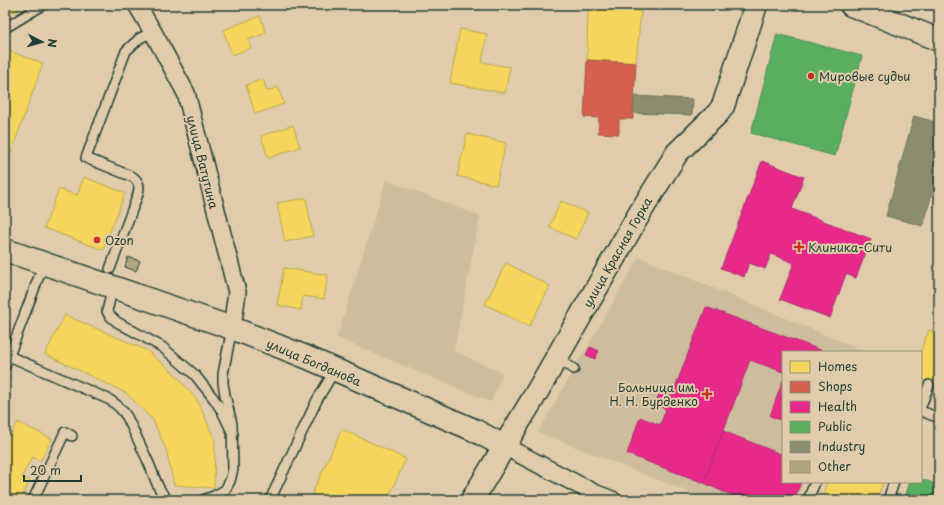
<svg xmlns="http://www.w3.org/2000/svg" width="944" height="505" font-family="'Playpen Sans',sans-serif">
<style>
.built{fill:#cebd9c}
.homes{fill:#f6d55c;stroke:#b6a750}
.shops{fill:#d6604d;stroke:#9f5646}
.health{fill:#e7298a;stroke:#ab2f70}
.public{fill:#5aae61;stroke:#488c54}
.industry{fill:#8c8c6e;stroke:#6b745d}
.building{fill:#b3a582;stroke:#1f3d34}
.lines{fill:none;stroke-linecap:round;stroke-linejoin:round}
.service-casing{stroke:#1f3d34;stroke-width:12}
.minor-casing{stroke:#1f3d34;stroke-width:20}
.tertiary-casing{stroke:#1f3d34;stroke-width:25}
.secondary-casing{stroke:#1f3d34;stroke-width:25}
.service{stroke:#e0ccaa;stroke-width:9}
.minor{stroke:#e0ccaa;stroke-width:17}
.tertiary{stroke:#e0ccaa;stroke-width:22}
.secondary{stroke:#e0ccaa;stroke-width:22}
.poi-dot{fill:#c8321e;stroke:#e0ccaa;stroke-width:1.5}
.labels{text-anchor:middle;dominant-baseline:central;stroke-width:4;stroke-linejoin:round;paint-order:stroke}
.poi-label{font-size:12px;fill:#1f3d34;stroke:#e0ccaa;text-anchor:start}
.street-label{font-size:12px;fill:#1f3d34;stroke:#e0ccaa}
</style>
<rect width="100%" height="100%" fill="#e0ccaa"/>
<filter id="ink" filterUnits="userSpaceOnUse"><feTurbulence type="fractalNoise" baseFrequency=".025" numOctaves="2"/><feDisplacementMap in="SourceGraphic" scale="8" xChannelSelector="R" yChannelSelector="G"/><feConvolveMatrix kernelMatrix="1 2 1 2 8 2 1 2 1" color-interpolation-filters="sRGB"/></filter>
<g filter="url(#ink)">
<g class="built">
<polygon points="386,180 480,216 454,351 503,373 491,402 337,338"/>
<polygon points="639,257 864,351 864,352 783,352 783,482 804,482 797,500 708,500 538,432"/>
</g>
<g class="homes">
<polygon points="5,5 25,5 5,17"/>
<polygon points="588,5 600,5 641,11 636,63 587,60"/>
<polygon points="600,5 643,5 641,11"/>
<polygon points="260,16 266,33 248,40 251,48 232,55 223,30"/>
<polygon points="460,29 487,34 482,62 510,67 505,93 450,83"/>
<polygon points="5,50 43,63 5,170"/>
<polygon points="263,79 267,91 278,87 284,104 255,114 246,85"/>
<polygon points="293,125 300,147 268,158 261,136"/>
<polygon points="467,134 506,143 496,185 457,176"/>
<polygon points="84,177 125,193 103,250 44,228 59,189 77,195"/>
<polygon points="306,198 313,236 285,242 277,203"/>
<polygon points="561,201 588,213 576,239 549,227"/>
<polygon points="506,263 550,286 529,327 485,304"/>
<polygon points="284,268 328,275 324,299 303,296 301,310 277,305"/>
<polygon points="65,315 146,350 174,373 197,400 215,440 214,488 174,485 166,449 153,420 126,393 45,354"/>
<polygon points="929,330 939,334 939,389 921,382 920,352"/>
<polygon points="18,422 52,439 40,461 33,457 27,466 22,477 30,481 20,500 5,500 5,434 10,437"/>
<polygon points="342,429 406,459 387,500 325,500 312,494"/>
<polygon points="827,482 883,482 877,500 821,500"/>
</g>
<polygon class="shops" points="587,60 636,63 633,119 619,119 619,134 598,133 599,118 584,117"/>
<g class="health">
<polygon points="762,161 804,177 792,209 871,239 856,278 846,274 830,318 780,299 794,263 771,254 765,269 749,263 744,277 721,268"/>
<polygon points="706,307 826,352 783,352 783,372 750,360 704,483 627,454 640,417 660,425 666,409 655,405 662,386 674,390"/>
<polygon points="590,347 599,351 595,359 586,355"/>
<polygon points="783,380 783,421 770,416"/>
<polygon points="723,431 783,455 783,482 801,482 794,500 744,500 719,490 704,483"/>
</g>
<g class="public">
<polygon points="777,34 862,56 835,156 751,133"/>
<polygon points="921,479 939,485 939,500 904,500 910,482 921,482"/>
</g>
<g class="industry">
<polygon points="634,96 693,99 692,115 633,113"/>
<polygon points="914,116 939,123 939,168 923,226 886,216"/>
</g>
<polygon class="building" points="128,257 140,261 136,271 125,267"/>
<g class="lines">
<defs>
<g id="service">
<polyline points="5,28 43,5"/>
<path d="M44 263 9 356 108 399C117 404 122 409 127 417 135 434 143 450 150 466 155 478 158 491 168 500"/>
<path d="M110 269 138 194C140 186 139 182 133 177L86 158 126 51 140 38 153 32"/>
<polyline points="113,287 107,311 109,315 117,322 162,347 195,375 214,399 222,411 233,434"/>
<polyline points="5,355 9,356 5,366"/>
<polyline points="556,358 574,369"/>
<polyline points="921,406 929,385"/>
<polyline points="921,411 939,418"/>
<polyline points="33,500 65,432 72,436"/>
<polyline points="203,500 214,496 225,490 230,481 233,469 232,424 225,395 223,383 223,374 232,328"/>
<polyline points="270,500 317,400 335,370"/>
<polyline points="808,500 815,482"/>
<polyline points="888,500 894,482"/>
</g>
<g id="minor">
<polyline points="137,5 153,32 186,93 237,292 232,328"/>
<polyline points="504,446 594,493 612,500"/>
</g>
<polyline id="tertiary" points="5,250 232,328 306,357 474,430 504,446"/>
<g id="secondary">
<polyline points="851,5 939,40"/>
<polyline points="472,500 534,397 641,211 677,153 718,113 723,106 727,94 756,5"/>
</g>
</defs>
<use href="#service" class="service-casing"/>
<use href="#minor" class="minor-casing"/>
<use href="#tertiary" class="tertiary-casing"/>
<use href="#secondary" class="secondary-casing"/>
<use href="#service" class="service"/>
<use href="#minor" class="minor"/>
<use href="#tertiary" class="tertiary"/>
<use href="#secondary" class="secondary"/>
</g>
</g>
<g class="poi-dot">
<circle cx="811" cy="76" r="4"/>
<circle cx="97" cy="240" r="4"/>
<path d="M797 241h4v4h4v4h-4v4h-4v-4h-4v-4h4z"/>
<path d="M705 388h4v4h4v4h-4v4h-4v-4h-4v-4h4z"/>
</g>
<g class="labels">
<g class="poi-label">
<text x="819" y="76">Мировые судьи</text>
<text x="105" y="240">Ozon</text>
<text x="808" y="247">Клиника-Сити</text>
<text x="698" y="387" text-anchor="end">Больница им.<tspan x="698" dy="14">Н. Н. Бурденко</tspan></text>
</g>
<g class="street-label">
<text transform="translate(203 162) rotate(76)">улица Ватутина</text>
<text transform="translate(617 252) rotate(-60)">улица Красная Горка</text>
<text transform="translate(314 362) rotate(23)">улица Богданова</text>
</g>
</g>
<rect width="944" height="505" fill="none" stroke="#e0ccaa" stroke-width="20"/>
<rect x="10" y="10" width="924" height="485" fill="none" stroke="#1f3d34" stroke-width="1.5" filter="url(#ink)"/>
<rect x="782" y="351" width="140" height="132" fill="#e0ccaa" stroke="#93937b"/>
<rect x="790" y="361" width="20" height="12" fill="#f6d55c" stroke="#93937b"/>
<text x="818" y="371" font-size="12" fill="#1f3d34">Homes</text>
<rect x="790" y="381" width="20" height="12" fill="#d6604d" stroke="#93937b"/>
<text x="818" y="391" font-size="12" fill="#1f3d34">Shops</text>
<rect x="790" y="401" width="20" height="12" fill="#e7298a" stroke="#93937b"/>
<text x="818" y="411" font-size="12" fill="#1f3d34">Health</text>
<rect x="790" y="421" width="20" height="12" fill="#5aae61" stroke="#93937b"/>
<text x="818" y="431" font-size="12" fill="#1f3d34">Public</text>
<rect x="790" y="441" width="20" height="12" fill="#8c8c6e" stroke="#93937b"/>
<text x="818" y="451" font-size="12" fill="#1f3d34">Industry</text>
<rect x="790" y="461" width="20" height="12" fill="#b3a582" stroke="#93937b"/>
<text x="818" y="471" font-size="12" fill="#1f3d34">Other</text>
<g transform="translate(42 42) rotate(96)" stroke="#e0ccaa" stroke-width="3" paint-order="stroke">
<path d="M0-3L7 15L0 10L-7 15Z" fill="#1f3d34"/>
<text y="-6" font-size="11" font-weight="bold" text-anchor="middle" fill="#1f3d34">N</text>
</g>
<path d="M24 475v6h57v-6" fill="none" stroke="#1f3d34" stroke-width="2"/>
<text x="30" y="475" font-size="12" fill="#1f3d34" stroke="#e0ccaa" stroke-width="3" paint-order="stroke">20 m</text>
</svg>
